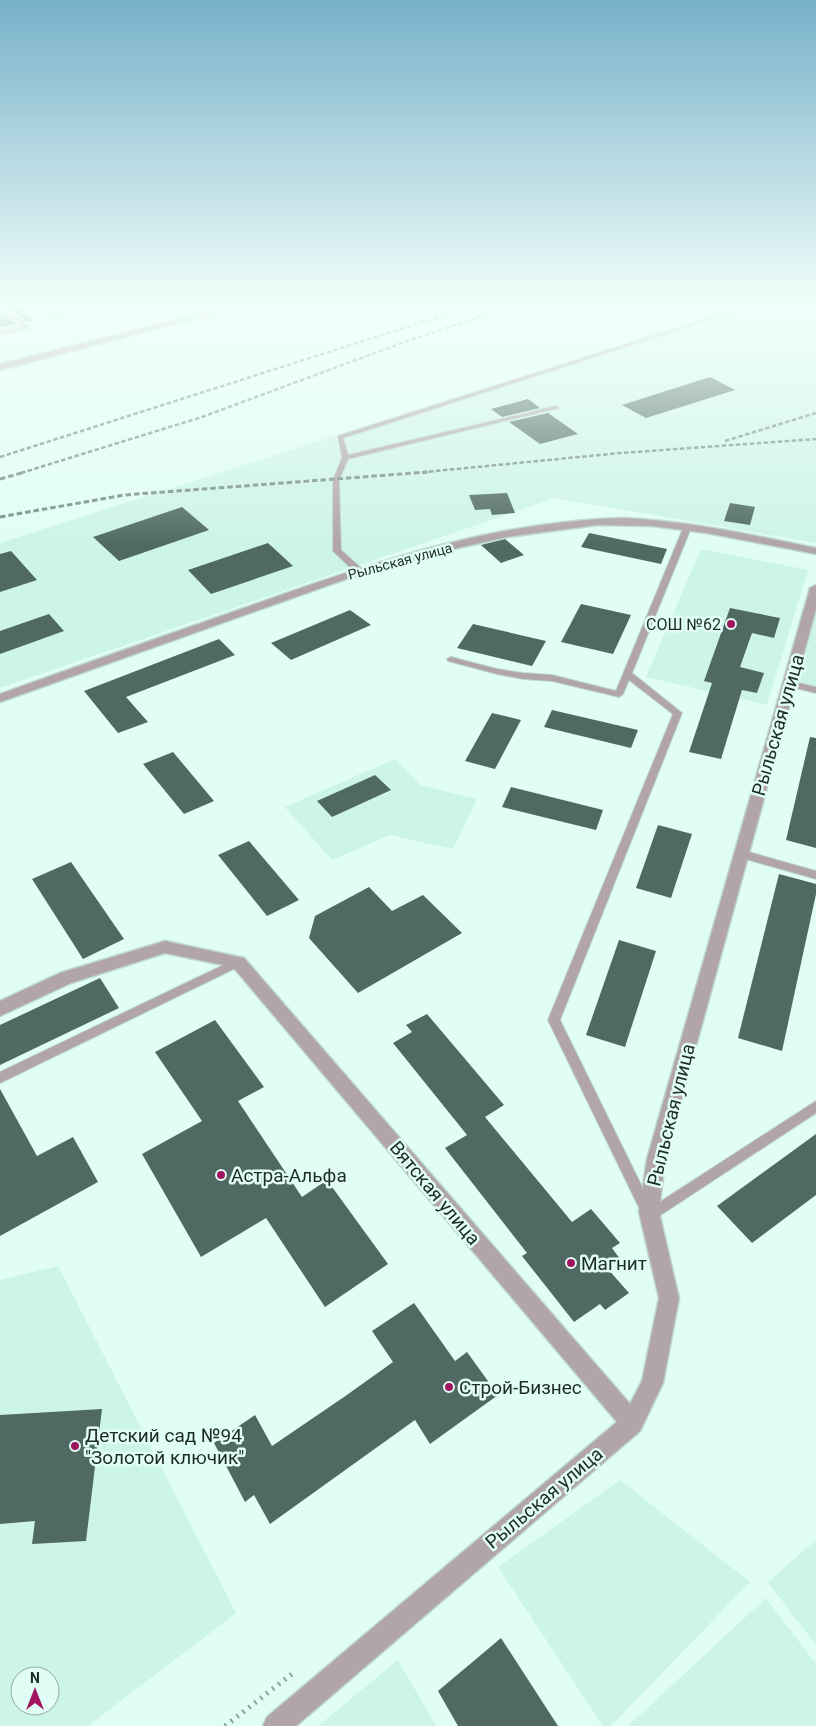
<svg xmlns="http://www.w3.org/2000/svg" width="816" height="1726" font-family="Roboto,sans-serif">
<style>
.built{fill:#cdf4e9;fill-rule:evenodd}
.green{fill:#a7cfc3}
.building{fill:#506a63}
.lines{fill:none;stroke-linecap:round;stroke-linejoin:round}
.lane-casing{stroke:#bdd8d0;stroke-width:2}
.street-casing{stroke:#bdd8d0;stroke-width:3}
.path{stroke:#8da39c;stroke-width:5;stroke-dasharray:2 5.5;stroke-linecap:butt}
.lane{fill:#b1a5a9;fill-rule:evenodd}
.street{fill:#b1a5a9;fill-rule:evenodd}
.rail-far1{stroke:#788c86;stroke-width:2.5;stroke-dasharray:4.5 2.5;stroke-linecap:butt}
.rail{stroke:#788c86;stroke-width:3;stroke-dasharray:5.5 3;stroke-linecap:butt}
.poi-dot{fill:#a1155e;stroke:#e0fef5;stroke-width:2}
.labels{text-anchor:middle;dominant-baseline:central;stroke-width:5;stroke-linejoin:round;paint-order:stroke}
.far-street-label{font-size:14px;fill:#1f2b27;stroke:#e0fef5}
.poi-label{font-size:16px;fill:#1f2b27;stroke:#e0fef5;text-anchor:end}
.near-street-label{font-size:19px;fill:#1f2b27;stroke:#e0fef5}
.near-poi-label{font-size:19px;fill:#1f2b27;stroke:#e0fef5;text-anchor:start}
</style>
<rect width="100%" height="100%" fill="#e0fef5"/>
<g class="built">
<polygon points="747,304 816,304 816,543 555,498 0,688 0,543"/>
<polygon points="701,549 808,570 767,705 646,677"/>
<polygon points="816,611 816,692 798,687"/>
<polygon points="395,759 420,785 477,799 453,849 390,835 332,860 285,807"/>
<path d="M58 1266 236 1613 88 1726H0V1280ZM20 1676H50V1706H20Z"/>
<polygon points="620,1480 750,1582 611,1726 603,1726 498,1567"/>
<polygon points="816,1540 816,1645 768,1582"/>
<polygon points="766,1598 816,1664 816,1726 628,1726"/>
<polygon points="398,1660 436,1726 318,1726"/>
</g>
<polygon class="green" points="33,304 111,304 53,318"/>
<g class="building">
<polygon points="3,304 14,304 35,320 27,322"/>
<polygon points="0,311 17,324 0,327"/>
<polygon points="710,377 735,390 646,418 622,405"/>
<polygon points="528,399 540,408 502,417 491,409"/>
<polygon points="548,413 578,434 540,444 509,422"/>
<polygon points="507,493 515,513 492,515 490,509 475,510 469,495"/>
<polygon points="730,503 755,507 750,525 724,521"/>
<polygon points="182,507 209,530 119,561 93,537"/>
<polygon points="589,533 667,549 661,564 581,547"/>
<polygon points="505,539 524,555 501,563 481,545"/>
<polygon points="268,543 293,566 211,594 188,570"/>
<polygon points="11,551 37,580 0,592 0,554"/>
<polygon points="581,604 631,615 613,654 561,642"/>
<polygon points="730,608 780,618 774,638 752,633 740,667 764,673 757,693 742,690 721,759 689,752 712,683 704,681"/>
<polygon points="350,610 371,625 291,660 271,643"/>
<polygon points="49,614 64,631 0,654 0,631"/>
<polygon points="473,624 546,641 532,666 457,648"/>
<polygon points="219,639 235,655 126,697 148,722 118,733 84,691"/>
<polygon points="552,710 638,730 631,748 544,727"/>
<polygon points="492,713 521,720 495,769 465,761"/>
<polygon points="810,737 816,738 816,848 786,840"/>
<polygon points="173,752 214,801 184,814 143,764"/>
<polygon points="375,775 391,790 332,817 317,801"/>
<polygon points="511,787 603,810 596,830 502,807"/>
<polygon points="658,825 692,834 671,898 636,888"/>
<polygon points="249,841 299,900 267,916 218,855"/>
<polygon points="71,862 124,939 83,959 32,879"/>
<polygon points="779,874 816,884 816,894 782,1051 738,1038"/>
<polygon points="369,887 392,911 423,895 462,933 358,993 309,938 315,916"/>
<polygon points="619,940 656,951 625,1047 586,1035"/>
<polygon points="100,978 119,1008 0,1065 0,1025"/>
<polygon points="427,1014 504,1105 485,1117 572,1222 591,1209 620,1243 612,1248 620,1259 607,1268 629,1293 605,1310 600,1304 574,1322 522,1256 527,1253 445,1148 467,1135 393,1043 412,1032 406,1025"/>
<polygon points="215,1020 264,1087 238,1101 302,1197 327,1180 388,1264 325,1307 266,1218 201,1257 142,1154 202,1121 155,1052"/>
<polygon points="0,1089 37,1156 73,1137 98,1182 0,1236"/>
<polygon points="816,1134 816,1195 752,1243 717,1206"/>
<polygon points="414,1303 455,1361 467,1352 498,1395 430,1444 415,1420 270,1524 254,1495 245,1502 214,1443 255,1415 272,1446 344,1397 393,1362 372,1331"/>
<polygon points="102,1409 86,1541 32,1544 35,1521 0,1524 0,1415"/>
<polygon points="501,1638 558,1726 458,1726 438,1691"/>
</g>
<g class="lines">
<defs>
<g id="lane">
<polygon points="0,304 29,326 29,328 7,334 0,333 0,329 7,330 23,326 0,309"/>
<polygon points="752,304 760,304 343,438 348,455 556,406 559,408 348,459 339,480 341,550 362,569 362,573 356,573 333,551 333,480 342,458 338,436"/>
<polygon points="684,526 691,528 632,673 682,713 560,1020 652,1207 816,1101 816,1113 650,1222 645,1220 548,1020 673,714 629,680 623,694 619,697 552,681 523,679 497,674 448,661 447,659 451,657 497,669 523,673 552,675 616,691"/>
<polygon points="790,681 816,687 816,693 787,686 787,682"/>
<polygon points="742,850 816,871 816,879 738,857 737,854"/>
<polygon points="238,958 242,959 243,962 242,965 0,1083 0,1072"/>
</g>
<g id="street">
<polygon points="239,304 252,304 0,370 0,364"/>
<path d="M624 518C689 521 752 535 816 548V554L707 533 652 526 597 525 507 537 449 550 363 573 0 702V694C83 664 167 635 250 606 371 563 495 521 624 518Z"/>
<polygon points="816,585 816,609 665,1159 659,1212 679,1298 663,1383 640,1431 296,1726 263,1726 267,1717 617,1422 233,967 165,953 71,983 0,1016 0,1001 60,973 165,941 244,958 630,1404 642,1381 659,1298 639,1212 647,1159 810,588"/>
</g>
</defs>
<use href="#lane" class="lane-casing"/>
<use href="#street" class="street-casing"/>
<polyline class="path" points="225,1726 292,1674"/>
<use href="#lane" class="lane"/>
<use href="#street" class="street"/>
<g class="rail-far1">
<polyline points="725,441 816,413"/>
<polyline points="0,457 479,304"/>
<polyline points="21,473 202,417 410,340 519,304"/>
<polyline points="415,473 620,453 816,439"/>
</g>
<g class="rail">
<polyline points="0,479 25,472"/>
<polyline points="0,517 124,495 428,472"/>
</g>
</g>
<linearGradient id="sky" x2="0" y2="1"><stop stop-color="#77b0c9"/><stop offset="0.56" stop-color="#f1fffa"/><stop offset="1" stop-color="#f1fffa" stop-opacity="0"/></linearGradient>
<rect width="816" height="545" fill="url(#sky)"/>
<g class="poi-dot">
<circle cx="731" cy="624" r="5"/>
<circle cx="221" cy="1175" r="5"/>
<circle cx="571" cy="1263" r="5"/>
<circle cx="449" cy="1387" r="5"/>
<circle cx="75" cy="1446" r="5"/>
</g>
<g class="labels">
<g class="far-street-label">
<text transform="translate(400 561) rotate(-15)">Рыльская улица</text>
</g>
<g class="poi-label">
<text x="721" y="624">СОШ №62</text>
</g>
<g class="near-street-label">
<text transform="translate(778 725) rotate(-74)">Рыльская улица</text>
<text transform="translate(671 1115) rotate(-76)">Рыльская улица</text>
<text transform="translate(435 1193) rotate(50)">Вятская улица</text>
<text transform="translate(544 1498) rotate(-40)">Рыльская улица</text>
</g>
<g class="near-poi-label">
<text x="231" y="1175">Астра-Альфа</text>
<text x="581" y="1263">Магнит</text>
<text x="459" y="1387">Строй-Бизнес</text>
<text x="85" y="1435">Детский сад №94<tspan x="85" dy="22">"Золотой ключик"</tspan></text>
</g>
</g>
<g transform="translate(35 1691)"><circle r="24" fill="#e0fef5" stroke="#93aaa3"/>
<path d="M0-4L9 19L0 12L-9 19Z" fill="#a1155e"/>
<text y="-8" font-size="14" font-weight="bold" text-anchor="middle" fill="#1f2b27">N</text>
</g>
</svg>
